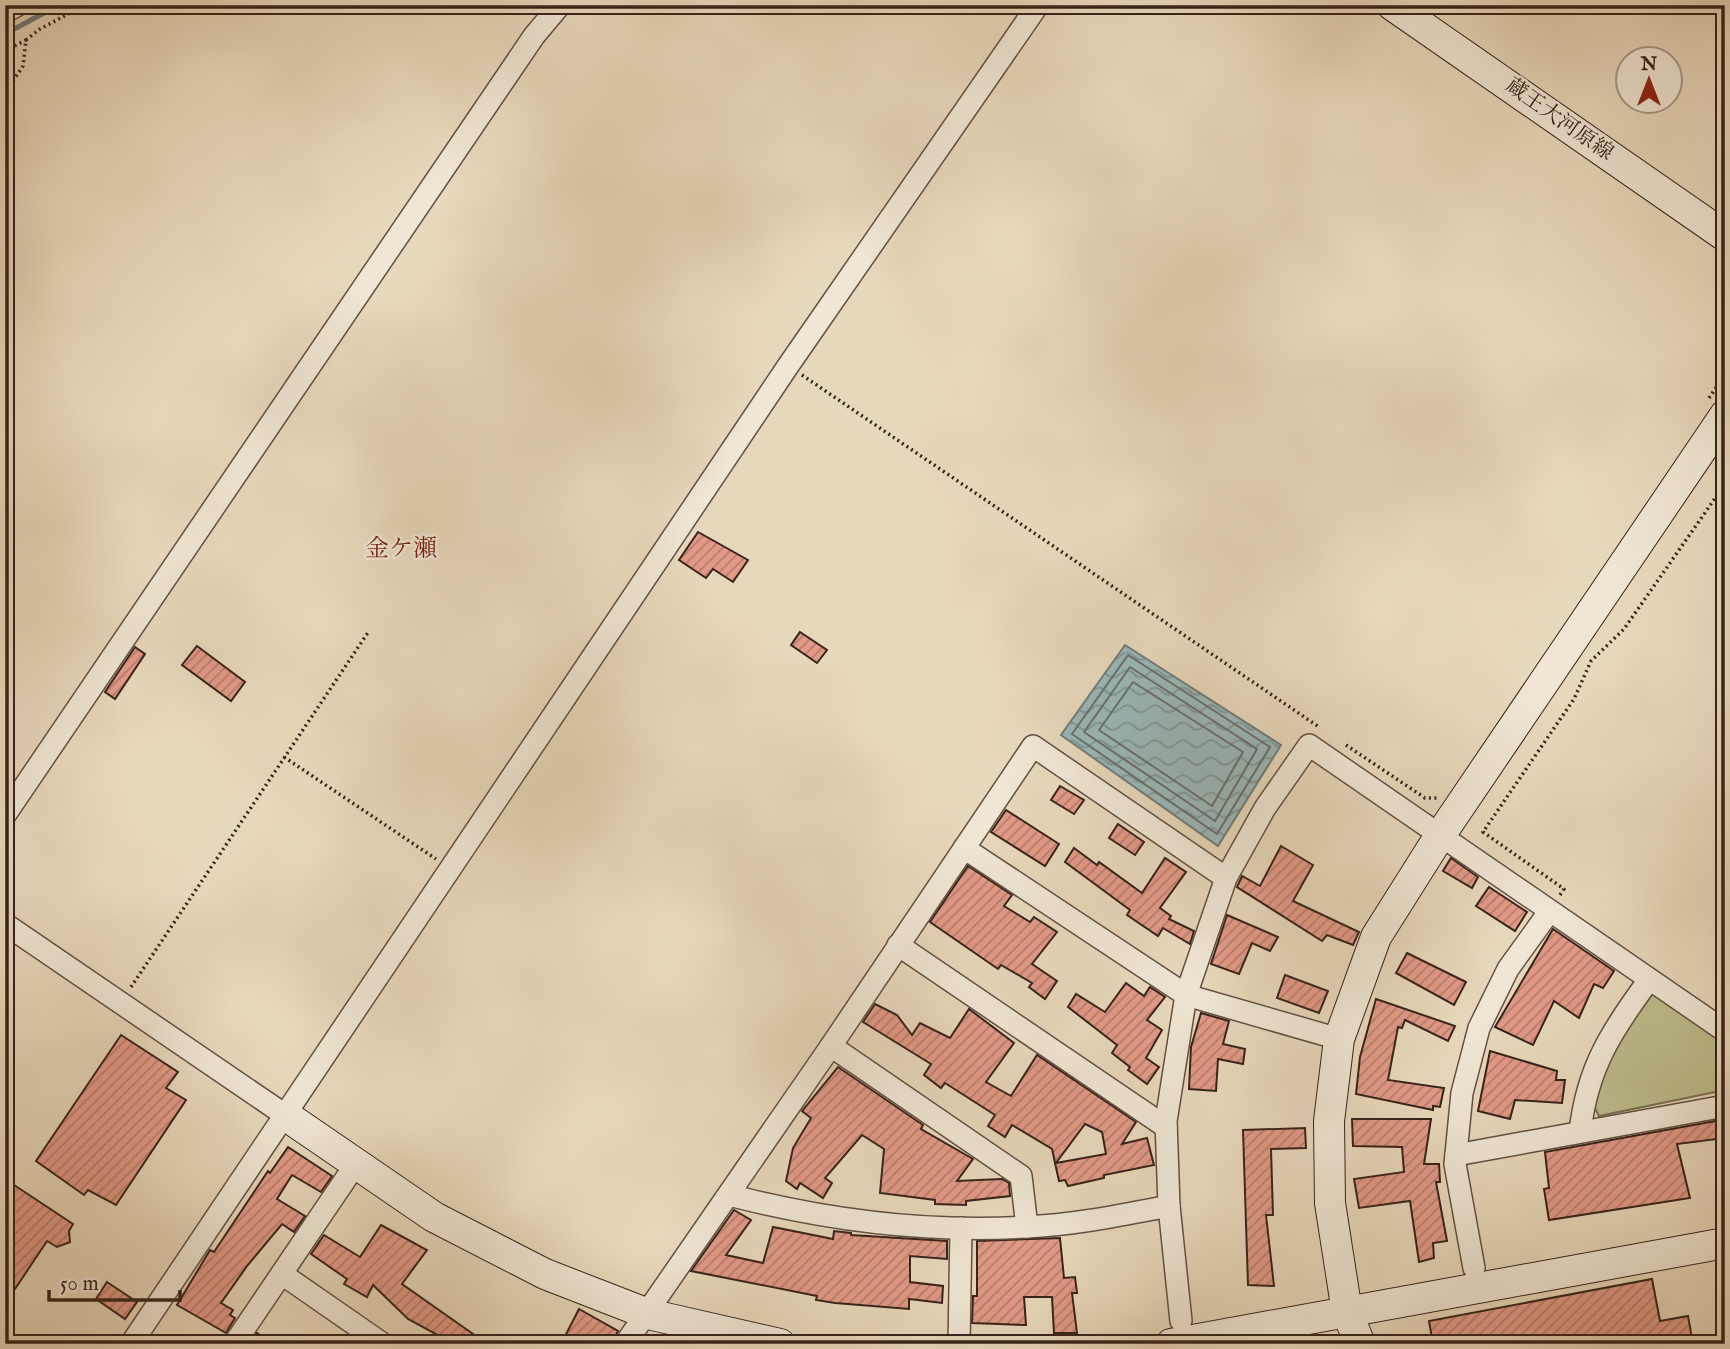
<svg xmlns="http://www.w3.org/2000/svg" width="1730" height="1349" font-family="'IM FELL English','Noto Serif JP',serif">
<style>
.park{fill:#bdbc8c;stroke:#7a7053;stroke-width:2}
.water{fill:url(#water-waves);stroke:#727c79;stroke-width:2}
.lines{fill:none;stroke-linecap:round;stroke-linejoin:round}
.shore{stroke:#686e6a;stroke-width:2}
.stream{stroke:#727c79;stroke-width:5}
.building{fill:url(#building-hatch);stroke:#36231a;stroke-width:2;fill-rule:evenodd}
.street-casing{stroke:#625042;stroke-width:24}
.secondary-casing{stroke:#36231a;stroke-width:32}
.path{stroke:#36231a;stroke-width:3.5;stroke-dasharray:2 3.5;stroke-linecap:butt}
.street{stroke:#f0e6d3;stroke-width:21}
.secondary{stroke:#f0e6d3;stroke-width:30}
.labels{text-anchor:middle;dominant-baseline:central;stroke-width:5;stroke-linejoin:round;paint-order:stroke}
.street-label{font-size:21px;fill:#36231a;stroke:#f0e6d3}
.quarter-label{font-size:24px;fill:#7a1f14;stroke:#f0e6d3}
</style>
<defs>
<pattern id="water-waves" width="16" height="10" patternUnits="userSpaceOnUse" patternTransform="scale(1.75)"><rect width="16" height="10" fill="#9ab8b9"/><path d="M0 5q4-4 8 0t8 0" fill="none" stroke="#7e9596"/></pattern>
<pattern id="building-hatch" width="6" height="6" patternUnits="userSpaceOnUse" patternTransform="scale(1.75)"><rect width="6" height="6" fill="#e29a87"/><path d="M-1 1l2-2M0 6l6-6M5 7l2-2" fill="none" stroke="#b87d6e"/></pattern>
</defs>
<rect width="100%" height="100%" fill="#e8d8bb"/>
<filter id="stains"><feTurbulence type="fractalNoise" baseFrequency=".00286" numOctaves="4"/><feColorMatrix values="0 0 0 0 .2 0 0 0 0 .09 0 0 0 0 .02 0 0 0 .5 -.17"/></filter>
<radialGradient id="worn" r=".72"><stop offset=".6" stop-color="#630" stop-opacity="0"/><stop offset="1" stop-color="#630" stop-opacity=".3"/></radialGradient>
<polygon class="park" points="1653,987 1725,1035 1725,1090 1599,1116 1590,1099 1607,1055"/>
<polygon class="water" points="1125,645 1281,745 1218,846 1061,735"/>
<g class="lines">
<g class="shore">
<polygon points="1128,655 1270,747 1217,834 1072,734"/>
<polygon points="1130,667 1257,749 1215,821 1084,732"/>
<polygon points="1133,682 1243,752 1212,806 1099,730"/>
</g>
<polyline class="stream" points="5,34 59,5"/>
</g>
<g class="building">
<polygon points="698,532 748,560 733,582 713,569 706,578 679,560"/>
<polygon points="800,632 827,650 817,663 791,645"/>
<polygon points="197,646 245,682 231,701 182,665"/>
<polygon points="135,647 145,654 115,699 105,692"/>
<polygon points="1060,786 1084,800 1074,814 1051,800"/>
<polygon points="1006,810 1059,844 1045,866 991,832"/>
<polygon points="1118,824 1144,842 1135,855 1109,838"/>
<polygon points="1281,846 1313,865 1293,901 1359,932 1353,945 1327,935 1322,941 1237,887 1242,876 1260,886"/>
<polygon points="1074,848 1097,865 1099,862 1142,893 1165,858 1186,872 1160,908 1171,916 1169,919 1194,931 1190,944 1163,928 1158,936 1127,915 1130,910 1065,862"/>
<polygon points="1451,858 1478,877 1472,888 1443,871"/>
<polygon points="968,866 1012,895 1004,906 1030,922 1034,917 1057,932 1032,964 1057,981 1045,999 1029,987 1032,983 1001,965 998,969 930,922"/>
<polygon points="1489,887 1527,912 1515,931 1476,906"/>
<polygon points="1227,915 1278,937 1270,951 1252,943 1239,974 1211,964"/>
<polygon points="1553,929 1614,971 1603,988 1594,984 1579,1018 1554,1001 1533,1045 1495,1027"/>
<polygon points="1407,953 1466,982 1454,1005 1396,973"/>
<polygon points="1285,975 1328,991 1319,1013 1277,998"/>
<polygon points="1126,983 1144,996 1150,987 1165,997 1147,1020 1162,1030 1146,1058 1159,1067 1147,1084 1128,1070 1130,1067 1112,1053 1117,1045 1068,1007 1076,994 1105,1012"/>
<polygon points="1376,999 1455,1026 1448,1041 1405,1020 1402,1028 1398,1027 1388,1080 1444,1088 1440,1107 1433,1106 1433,1110 1356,1094 1360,1057"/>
<path d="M875 1004 897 1015 912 1035 920 1023 950 1038 969 1009 1014 1043 986 1082 1011 1096 1037 1055 1136 1122 1122 1144 1147 1138 1154 1165 1104 1175V1178L1068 1186 1065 1180 1059 1181 1052 1149 1012 1125 1005 1137 988 1126 995 1115 945 1083 941 1088 924 1075 931 1064 863 1022ZM1085 1124 1102 1132 1106 1154 1056 1163Z"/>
<polygon points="1201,1013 1229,1021 1223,1044 1245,1049 1243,1064 1218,1059 1216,1091 1189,1089 1191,1047"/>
<polygon points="121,1035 178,1072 166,1088 186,1100 116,1205 88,1190 84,1195 36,1161"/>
<polygon points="1490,1051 1557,1071 1556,1080 1565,1080 1562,1103 1515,1100 1510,1119 1478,1111"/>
<polygon points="838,1067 923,1125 921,1129 973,1159 957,1181 1002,1179 1009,1183 1010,1196 966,1201 966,1205 935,1204 935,1200 880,1193 884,1149 862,1135 825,1178 832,1183 823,1198 800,1183 797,1189 786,1181 793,1148 811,1118 802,1111"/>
<polygon points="1352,1119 1431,1119 1424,1164 1439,1164 1440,1182 1436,1182 1447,1241 1433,1243 1434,1258 1419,1262 1410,1201 1359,1208 1354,1179 1404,1172 1402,1147 1353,1146"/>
<polygon points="1721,1120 1725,1138 1677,1144 1690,1198 1549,1220 1544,1189 1549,1188 1545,1152"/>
<polygon points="1305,1128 1306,1148 1271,1149 1273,1215 1266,1215 1274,1286 1248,1285 1243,1130"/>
<polygon points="288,1147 332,1176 321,1192 292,1175 277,1199 305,1216 294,1232 282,1224 247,1266 221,1303 233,1310 230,1315 235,1318 226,1333 177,1305 210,1250 214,1252 268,1171 270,1173"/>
<polygon points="5,1179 73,1224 69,1231 70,1242 57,1247 47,1241 5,1304"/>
<polygon points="734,1210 751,1220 726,1255 763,1263 773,1227 833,1239 834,1231 851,1233 851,1235 947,1241 947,1259 910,1256 910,1282 943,1286 942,1303 909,1299 909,1309 835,1303 816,1300 817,1296 691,1271"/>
<polygon points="381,1225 427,1250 402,1284 473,1334 465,1344 454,1344 408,1319 373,1285 367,1297 344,1284 347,1279 311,1254 324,1235 360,1257"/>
<polygon points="1060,1238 1064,1278 1075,1277 1077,1293 1072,1293 1077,1333 1054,1333 1052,1297 1024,1297 1026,1325 972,1323 973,1296 977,1296 977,1241"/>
<polygon points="1652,1279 1660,1321 1688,1316 1693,1344 1433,1344 1429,1321"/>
<polygon points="107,1282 137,1302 125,1319 96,1299"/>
<polygon points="579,1309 618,1331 612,1344 561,1344"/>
<polygon points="257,1333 273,1344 250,1344"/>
</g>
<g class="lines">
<defs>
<g id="street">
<polyline points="5,12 18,5"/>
<polyline points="5,815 534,36 560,5"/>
<polyline points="964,848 1186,995 1339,1039"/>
<polyline points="5,924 285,1115"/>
<polyline points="898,945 1166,1127"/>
<polyline points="831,1046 1021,1176 1027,1227"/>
<path d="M1580 1132C1587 1068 1612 1030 1649 980"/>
<polyline points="1456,1155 1725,1106"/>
<path d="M729 1195C826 1220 926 1233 1026 1227 1074 1225 1122 1215 1169 1206"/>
<polyline points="1474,1268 1455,1164 1462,1093 1479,1028 1508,969 1549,912"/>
<polyline points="282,1274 383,1344"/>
<polyline points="1181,1321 1169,1206 1166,1121 1186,995 1226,878 1265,808 1309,745 1725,1031"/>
<polyline points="131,1344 788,366 1038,5"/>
<polyline points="234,1344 347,1177"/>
<polyline points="625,1344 831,1046 1033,746 1226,878"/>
<polyline points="959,1344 961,1228"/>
</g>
<g id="secondary">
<polyline points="1392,5 1725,236"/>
<polyline points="285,1115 434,1217 545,1274 648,1314 780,1344"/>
<polyline points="1171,1344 1725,1243"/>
<polyline points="1360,1344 1347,1312 1330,1203 1329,1121 1339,1039 1376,937 1439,837 1725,415"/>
</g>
</defs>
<use href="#street" class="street-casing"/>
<use href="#secondary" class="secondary-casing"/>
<g class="path">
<polyline points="26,40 40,29 85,5"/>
<polyline points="5,51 26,40 23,66 5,93"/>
<polyline points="802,375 1319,727"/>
<polyline points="1709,398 1725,374"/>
<polyline points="1346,745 1425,798 1438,798"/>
<polyline points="284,757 436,859"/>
<polyline points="1560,895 1564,889 1483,832 1574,699 1591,661 1624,629 1725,484"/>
<polyline points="131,987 369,631"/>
</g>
<use href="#street" class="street"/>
<use href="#secondary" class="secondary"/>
</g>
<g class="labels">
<g class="street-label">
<text transform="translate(1559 120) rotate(35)">蔵王大河原線</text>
</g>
<g class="quarter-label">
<text x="401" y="549">金ケ瀬</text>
</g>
</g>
<rect width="1730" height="1349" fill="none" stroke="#e8d8bb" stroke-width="28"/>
<rect x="7" y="7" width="1716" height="1335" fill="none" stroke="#36231a" stroke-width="3.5"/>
<rect x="14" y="14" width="1702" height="1321" fill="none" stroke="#36231a" stroke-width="2"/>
<g transform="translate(1649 80)"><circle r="33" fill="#f0e6d3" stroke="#a69889" stroke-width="2"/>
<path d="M0-5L12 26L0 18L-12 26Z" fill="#8f2418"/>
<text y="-10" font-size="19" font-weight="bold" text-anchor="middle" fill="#36231a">N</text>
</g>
<path d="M49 1290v10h131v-10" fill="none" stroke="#36231a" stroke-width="3.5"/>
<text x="60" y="1290" font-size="21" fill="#36231a" stroke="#f0e6d3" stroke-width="5" paint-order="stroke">50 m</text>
<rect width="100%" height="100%" filter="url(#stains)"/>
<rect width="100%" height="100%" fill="url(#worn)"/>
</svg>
